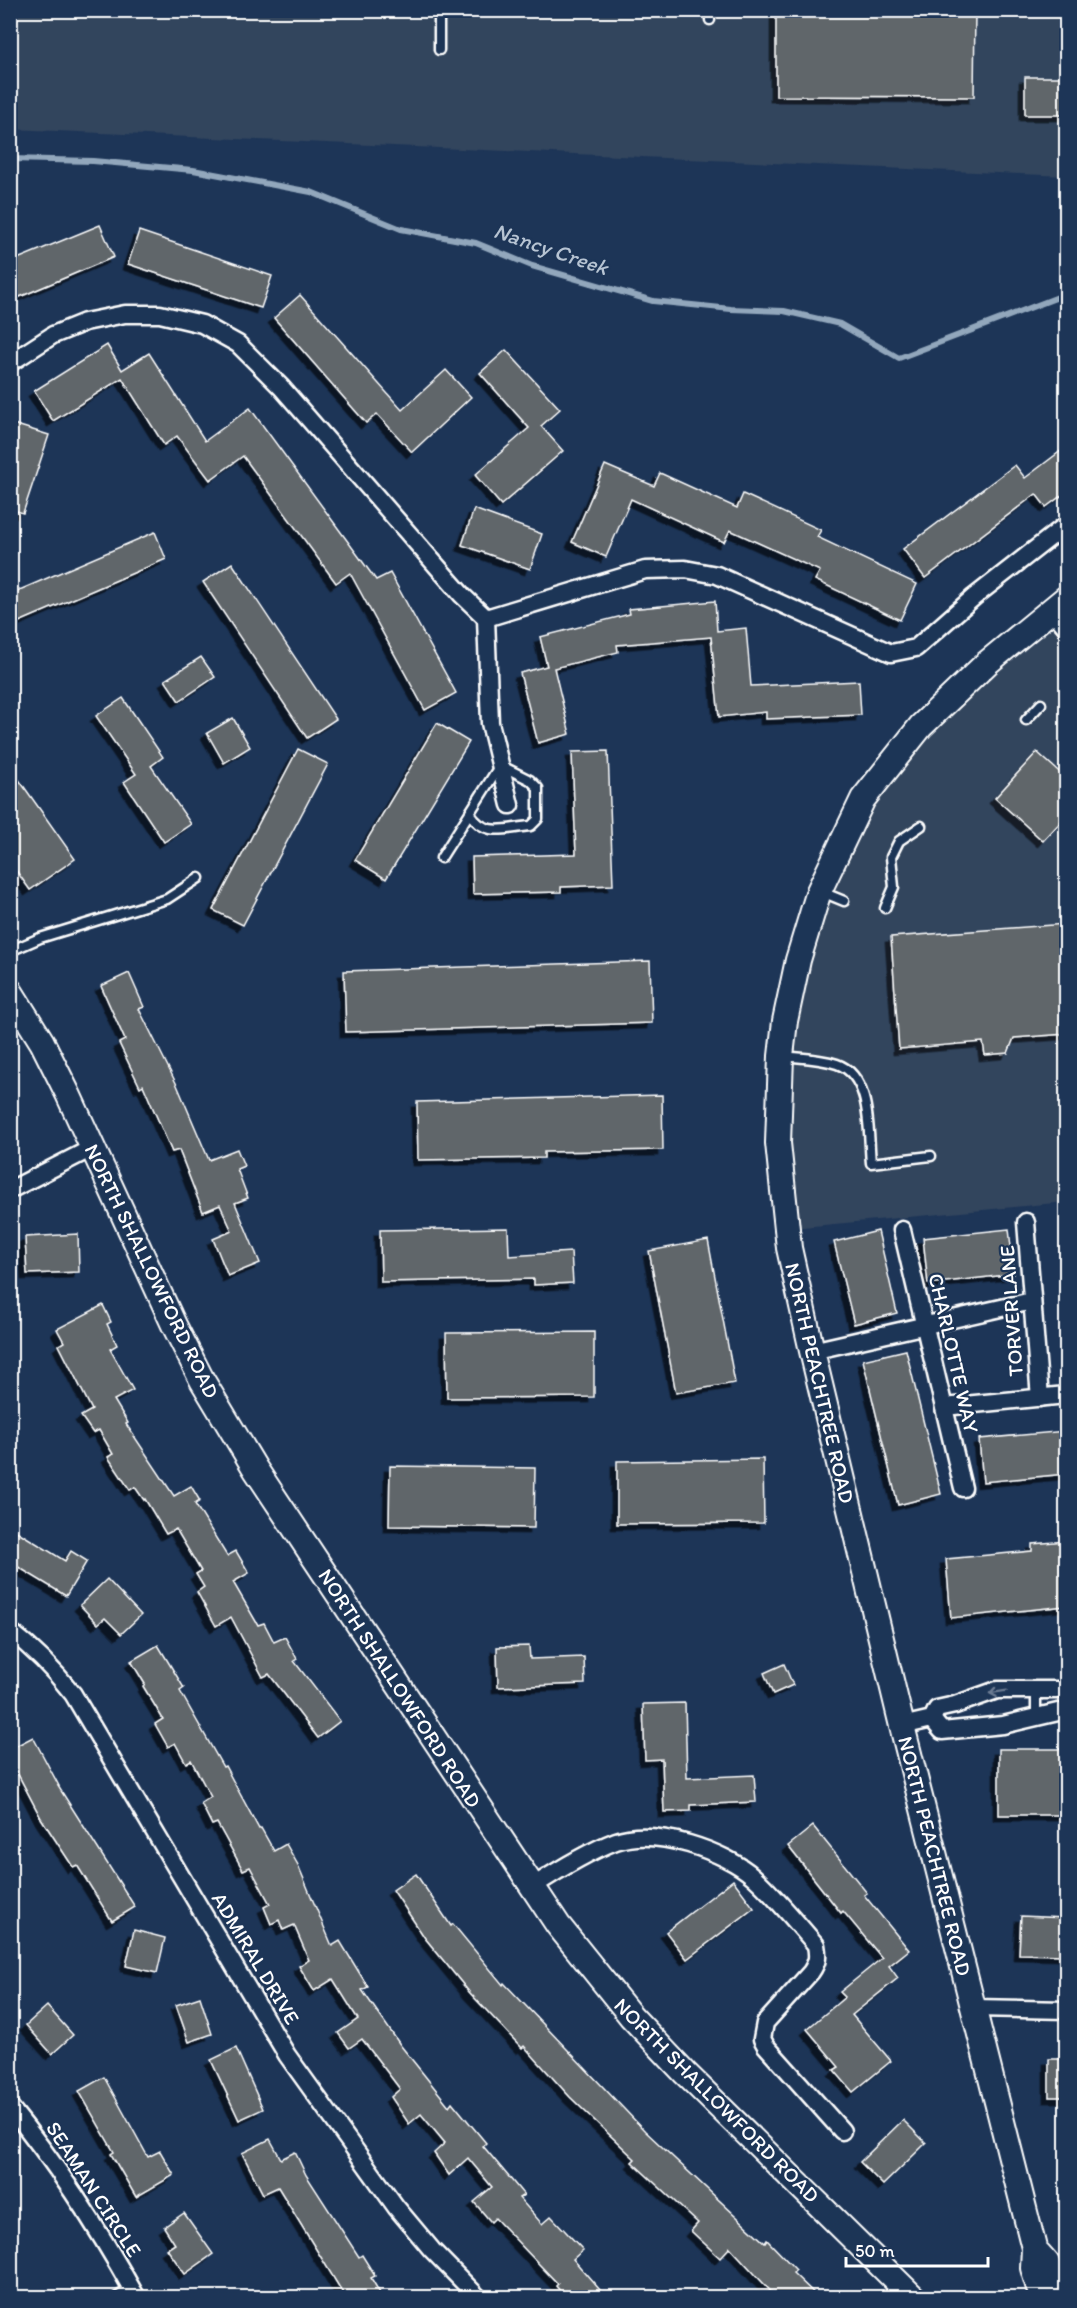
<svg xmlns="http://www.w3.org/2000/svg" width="1077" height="2308" font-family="Itim,sans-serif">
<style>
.built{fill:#31445d}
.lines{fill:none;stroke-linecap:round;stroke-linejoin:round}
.stream{stroke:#92a7bc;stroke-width:6}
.building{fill:#60666b;stroke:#fff;stroke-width:1.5;filter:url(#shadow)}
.lane-casing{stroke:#fff;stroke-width:13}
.street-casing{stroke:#fff;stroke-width:21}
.secondary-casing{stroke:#fff;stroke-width:28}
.lane{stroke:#1d3557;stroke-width:8}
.street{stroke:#1d3557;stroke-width:16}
.secondary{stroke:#1d3557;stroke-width:24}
.oneway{stroke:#6c7c92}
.labels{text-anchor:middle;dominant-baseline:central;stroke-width:4.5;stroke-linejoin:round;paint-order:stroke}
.street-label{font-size:21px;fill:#fff;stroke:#1d3557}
.water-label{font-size:22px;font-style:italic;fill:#b7c4d3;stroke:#1d3557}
</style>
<defs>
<filter id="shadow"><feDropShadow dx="-5.5" dy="5.5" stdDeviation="0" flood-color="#0009"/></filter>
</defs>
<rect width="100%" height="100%" fill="#1d3557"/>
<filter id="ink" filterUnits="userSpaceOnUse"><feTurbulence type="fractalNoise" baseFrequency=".0167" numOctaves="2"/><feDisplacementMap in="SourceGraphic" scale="12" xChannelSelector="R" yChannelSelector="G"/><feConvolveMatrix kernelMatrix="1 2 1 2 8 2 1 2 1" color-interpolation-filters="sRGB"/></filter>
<g filter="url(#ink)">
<g class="built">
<polygon points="11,11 1066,11 1066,176 11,129"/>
<polygon points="1066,617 1066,1202 782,1229 782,1046 857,811 932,724"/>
</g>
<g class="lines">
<polyline class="stream" points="10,159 93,161 193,170 311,192 401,229 476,243 532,266 653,301 731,309 784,311 840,324 899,358 1066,294"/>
</g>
<g class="building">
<polygon points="776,10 975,10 974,97 776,96"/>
<rect x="1025" y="77" width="41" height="38"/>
<polygon points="100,225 114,257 10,301 10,262"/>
<polygon points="139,231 272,276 261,308 128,264"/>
<polygon points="300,295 402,410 446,370 471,397 412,452 377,414 366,423 274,318"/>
<polygon points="107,345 122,370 149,353 205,441 250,408 376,580 390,573 456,693 425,710 350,573 336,583 243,456 210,480 177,436 164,445 122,378 53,421 34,391"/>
<polygon points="506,350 560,409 541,426 563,451 501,505 475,475 529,428 480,373"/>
<polygon points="10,423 49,435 23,513 10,509"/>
<polygon points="1066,447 1066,492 1046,507 1036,494 925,578 903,549 1015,465 1025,478"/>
<polygon points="605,465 654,486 660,473 737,508 743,494 821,530 817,537 917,584 900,620 815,580 820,571 730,530 724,542 631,499 606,557 572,542"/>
<polygon points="474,509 542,534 530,569 462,545"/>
<polygon points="155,532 166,559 19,622 10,601 10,594"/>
<polygon points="232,563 336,719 307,738 203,582"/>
<polygon points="715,601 717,631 746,628 751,686 859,681 861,715 766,719 766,712 719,717 711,637 617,645 618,652 554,668 570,734 538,743 520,673 547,666 540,637 630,614 629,609"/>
<polygon points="201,657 215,677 179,701 165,680"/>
<polygon points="123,698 163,757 151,766 191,824 164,842 124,782 136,774 96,716"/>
<polygon points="233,718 250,747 224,763 207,733"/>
<polygon points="437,723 469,742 386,879 355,860"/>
<polygon points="298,749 328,764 243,925 213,910"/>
<polygon points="608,751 613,885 561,887 561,892 473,894 472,857 576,854 572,752"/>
<polygon points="1037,752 1066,778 1066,816 1043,841 995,798"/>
<polygon points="10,767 75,859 30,890 10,862"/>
<polygon points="1066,924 1066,1034 1014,1038 1008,1053 985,1055 983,1042 899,1049 891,937"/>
<polygon points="650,961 652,1023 346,1032 344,971"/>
<polygon points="129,973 144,1007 139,1009 177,1085 209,1160 237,1149 244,1166 237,1169 248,1198 235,1203 260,1263 228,1276 213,1239 232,1231 220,1205 203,1212 179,1150 172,1152 143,1085 140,1087 119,1043 125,1040 101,986"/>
<polygon points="662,1095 663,1150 544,1152 544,1158 418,1160 417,1102"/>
<polygon points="508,1228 509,1256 571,1252 573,1283 534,1285 534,1279 381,1282 380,1230"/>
<polygon points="1009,1229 1014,1274 928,1284 923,1238"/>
<polygon points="878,1231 897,1313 854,1324 834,1242"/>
<polygon points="78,1234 79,1272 27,1274 25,1237"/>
<polygon points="708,1240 735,1383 676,1393 649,1251"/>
<polygon points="103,1305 111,1322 107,1324 117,1345 110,1349 133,1390 114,1400 128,1423 126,1424 174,1496 191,1486 200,1501 195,1504 227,1556 236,1551 249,1573 233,1582 258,1625 264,1623 274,1642 285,1637 297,1659 294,1661 340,1721 318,1738 269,1674 263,1677 231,1617 216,1626 197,1592 204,1587 196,1574 201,1571 176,1529 166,1534 145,1499 144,1500 135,1487 130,1490 108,1457 113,1454 99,1430 93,1433 81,1416 92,1410 59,1345 64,1342 57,1329"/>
<polygon points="594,1332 594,1397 447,1398 446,1333"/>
<polygon points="906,1350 941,1494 898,1505 863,1360"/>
<polygon points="1066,1431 1066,1474 983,1482 979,1439"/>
<polygon points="763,1459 764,1523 617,1524 617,1461"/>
<polygon points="390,1466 535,1468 534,1528 389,1526"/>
<polygon points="10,1527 65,1561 71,1551 87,1561 66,1596 10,1562"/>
<polygon points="1066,1541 1066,1606 951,1618 946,1559 1032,1551 1032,1544"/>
<polygon points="107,1579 141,1615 121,1634 105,1618 98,1624 80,1605"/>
<polygon points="158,1645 184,1688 180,1691 223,1767 225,1766 259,1829 261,1828 274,1851 286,1844 298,1865 332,1946 340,1941 368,1987 362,1990 401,2046 449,2106 452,2102 486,2143 483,2146 524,2195 519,2198 542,2224 551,2216 583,2250 573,2259 607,2298 566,2298 556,2286 558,2284 495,2218 491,2222 474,2202 492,2187 468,2158 449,2175 434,2153 445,2143 421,2114 409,2124 391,2097 400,2089 362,2039 349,2048 338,2033 358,2019 333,1979 314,1991 299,1966 309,1960 294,1925 283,1930 279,1920 271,1924 264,1907 270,1904 250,1867 243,1870 217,1823 212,1825 201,1803 211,1797 191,1760 186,1763 175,1743 168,1747 155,1724 163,1719 143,1686 145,1684 131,1661"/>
<polygon points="529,1646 530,1659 584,1657 585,1684 498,1687 497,1647"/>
<polygon points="784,1664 793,1685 773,1694 764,1673"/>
<polygon points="685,1703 687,1778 754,1775 756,1802 691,1805 691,1811 664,1812 662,1759 645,1760 643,1704"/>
<polygon points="33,1737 59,1786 58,1786 135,1907 112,1921 77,1865 73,1867 41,1818 10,1759 10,1749"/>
<rect x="999" y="1749" width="67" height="66"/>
<polygon points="813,1826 867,1893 864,1895 909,1950 889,1966 898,1978 852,2015 891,2061 853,2092 834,2070 839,2067 807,2029 845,1997 840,1992 882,1958 843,1911 841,1913 788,1846"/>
<polygon points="416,1874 451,1926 453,1924 503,1985 504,1983 645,2131 765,2243 767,2240 796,2270 793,2273 819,2298 777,2298 730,2247 720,2258 691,2231 698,2223 632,2162 635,2159 570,2097 524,2046 522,2048 470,1993 425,1938 393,1890"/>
<polygon points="733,1880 754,1908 687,1959 666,1932"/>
<polygon points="1021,1916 1066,1918 1066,1955 1019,1954"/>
<polygon points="134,1930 165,1938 157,1973 126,1966"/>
<polygon points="200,1997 212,2034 189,2042 176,2005"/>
<polygon points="47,2006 73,2035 52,2054 26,2025"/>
<polygon points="236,2048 263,2109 239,2120 211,2060"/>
<rect x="1049" y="2059" width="17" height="38"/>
<polygon points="104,2077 148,2157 160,2151 174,2175 136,2197 111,2154 114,2152 79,2091"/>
<polygon points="903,2120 926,2143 883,2185 860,2162"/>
<polygon points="270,2139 281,2159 295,2152 306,2175 359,2257 362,2255 375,2276 371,2278 383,2298 346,2298 278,2187 263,2194 242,2153"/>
<polygon points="184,2213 213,2254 185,2274 167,2249 175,2244 164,2227"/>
</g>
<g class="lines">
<defs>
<g id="lane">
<polyline points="439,10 439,50"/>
<polyline points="710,20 710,10"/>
<polyline points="1026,720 1041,704"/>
<path d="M441 858 500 765 530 780 538 788V819L531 826C505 828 486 838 470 814"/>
<polyline points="822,892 844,901"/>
<polyline points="885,908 894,887 891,857 899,841 921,826"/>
<polyline points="10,951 40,938 167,899 199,878"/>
<path d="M782 1056C800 1058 819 1058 837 1064 872 1076 868 1132 871 1163L931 1156"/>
<polyline points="1036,1690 1036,1717"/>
<polyline points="115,2298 132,2288"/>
</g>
<g id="street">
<polyline points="10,363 53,335 85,322 125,314 160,314 202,324 238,344 281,387 462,595 486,618 645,570 685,569 717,575 891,653 916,648 974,597 1066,525"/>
<polyline points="1052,610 1066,627"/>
<polyline points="486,618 490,723 510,805"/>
<polyline points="10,1190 92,1148"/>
<polyline points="1026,1222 1040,1398"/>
<polyline points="902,1230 963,1488"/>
<polyline points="812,1351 1032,1301"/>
<polyline points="944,1407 1066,1395"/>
<path d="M10 1631C35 1650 54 1670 73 1694L287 2055 396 2207 432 2250 479 2298"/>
<polyline points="932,1719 942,1731 1003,1725 1058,1712"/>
<polyline points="902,1726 932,1719 937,1709 955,1705 997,1690 1057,1690"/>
<path d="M532 1887C558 1870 587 1852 616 1841 655 1827 725 1851 754 1877 776 1897 796 1922 816 1945 818 1956 818 1962 811 1972L765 2023 762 2039 766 2046 842 2131"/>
<polyline points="973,2008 1066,2010"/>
<path d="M10 2107C58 2166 100 2231 137 2298"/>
</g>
<g id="secondary">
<polyline points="10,991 42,1042 68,1094 174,1325 202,1380 256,1470 558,1925 631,2016 685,2073 914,2298"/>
<polyline points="1039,2254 1047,2263 1059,2298"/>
<polyline points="1042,2298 1033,2268 1034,2248 902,1726 812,1351 789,1248 778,1143 781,1056 785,1021 798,960 819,891 863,799 921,726 987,663 1066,598"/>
</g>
</defs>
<use href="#lane" class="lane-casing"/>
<use href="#street" class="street-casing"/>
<use href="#secondary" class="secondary-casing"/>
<use href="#lane" class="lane"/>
<use href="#street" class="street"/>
<use href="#secondary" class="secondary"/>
</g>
<defs><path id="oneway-shaft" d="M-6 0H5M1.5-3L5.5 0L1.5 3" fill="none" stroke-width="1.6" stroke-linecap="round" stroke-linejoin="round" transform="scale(1.5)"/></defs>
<use class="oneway" href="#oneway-shaft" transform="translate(998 1692) rotate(171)"/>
</g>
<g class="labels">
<g class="street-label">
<text transform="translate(152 1271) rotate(64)">NORTH SHALLOWFORD ROAD</text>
<text transform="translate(1011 1311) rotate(-94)">TORVER LANE</text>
<text transform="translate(954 1353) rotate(77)">CHARLOTTE WAY</text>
<text transform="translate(820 1383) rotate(77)">NORTH PEACHTREE ROAD</text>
<text transform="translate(400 1688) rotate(57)">NORTH SHALLOWFORD ROAD</text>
<text transform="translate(935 1856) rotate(76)">NORTH PEACHTREE ROAD</text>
<text transform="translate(256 1958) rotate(59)">ADMIRAL DRIVE</text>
<text transform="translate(717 2100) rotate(45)">NORTH SHALLOWFORD ROAD</text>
<text transform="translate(94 2189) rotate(57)">SEAMAN CIRCLE</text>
</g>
<g class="water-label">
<text transform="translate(551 249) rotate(19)">Nancy Creek</text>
</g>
</g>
<rect width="1077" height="2308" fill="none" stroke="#1d3557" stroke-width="36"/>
<rect x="18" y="18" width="1041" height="2272" fill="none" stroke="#fff" stroke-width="2" filter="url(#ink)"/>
<path d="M846 2257v9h142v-9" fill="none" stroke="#ffffff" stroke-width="3"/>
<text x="855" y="2257" font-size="18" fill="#ffffff" stroke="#1d3557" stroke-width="4.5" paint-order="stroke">50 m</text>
</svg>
